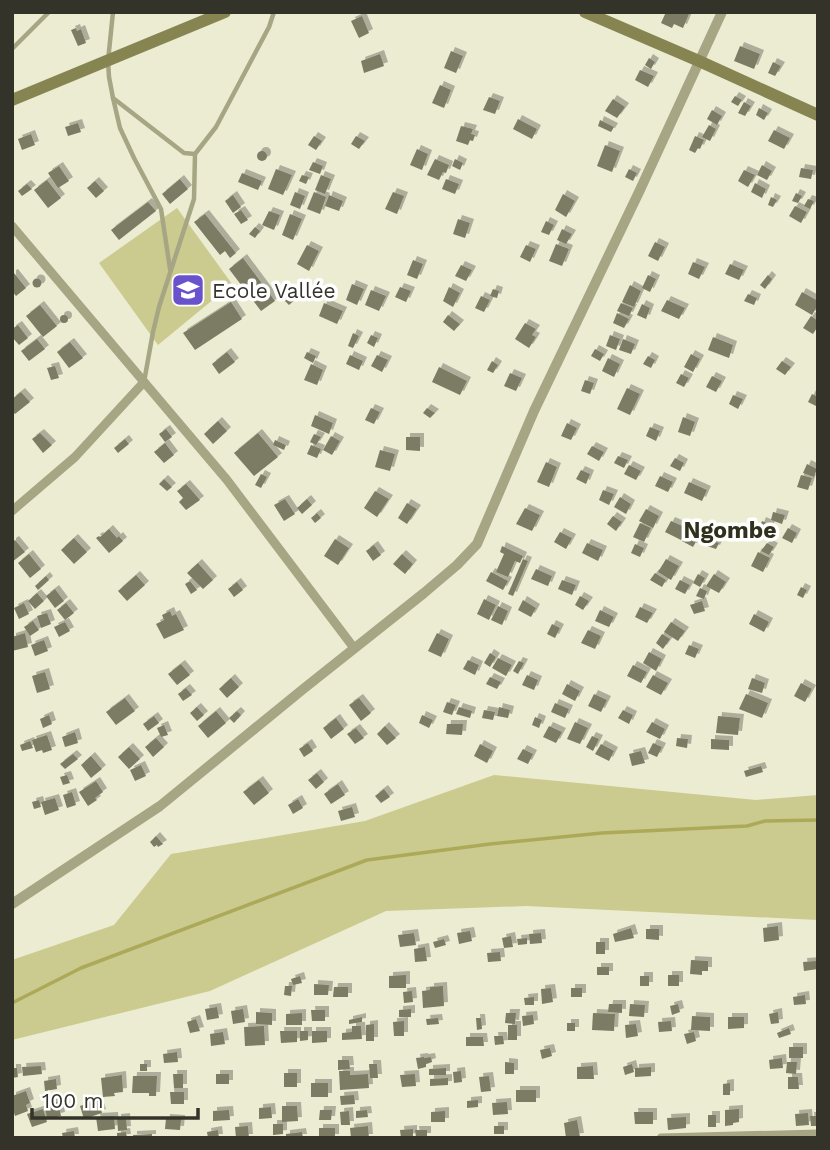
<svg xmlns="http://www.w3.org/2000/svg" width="830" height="1150" font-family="'Work Sans',sans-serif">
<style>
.green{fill:#cbca8f}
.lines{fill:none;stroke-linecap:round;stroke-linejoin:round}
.stream{stroke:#acaa59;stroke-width:3.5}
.building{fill:#7b7b65;filter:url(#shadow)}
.service{stroke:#a6a685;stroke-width:4.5}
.minor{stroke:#a6a685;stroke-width:9}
.tertiary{stroke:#a6a685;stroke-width:10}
.secondary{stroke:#868552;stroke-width:12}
.labels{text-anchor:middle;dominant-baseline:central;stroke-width:7;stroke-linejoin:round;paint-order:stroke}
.poi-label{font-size:21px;fill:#33332a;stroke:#fff;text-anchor:start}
.neighbourhood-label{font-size:23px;font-weight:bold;fill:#30301c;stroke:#fff}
</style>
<defs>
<filter id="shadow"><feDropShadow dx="4" dy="-4" stdDeviation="0" flood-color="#0004"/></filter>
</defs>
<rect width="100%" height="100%" fill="#ececd3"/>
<g class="green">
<polygon points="177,208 232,284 158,345 99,263"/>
<polygon points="494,775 756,800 818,795 818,920 526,906 386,911 210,991 12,1040 12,960 114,925 171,854 365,821"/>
</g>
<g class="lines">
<polyline class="stream" points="12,1003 81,968 367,860 490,844 602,833 747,826 765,821 818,820"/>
</g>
<g class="building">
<polygon points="666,12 685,12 689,14 683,28 674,24 672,28 661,23"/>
<polygon points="362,16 369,33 359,38 351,21"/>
<polygon points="76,28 77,31 81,29 86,43 78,46 71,30"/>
<polygon points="740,46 760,54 754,69 734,61"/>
<polygon points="451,51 463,56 456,73 444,68"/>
<polygon points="380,54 384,66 364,73 361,61"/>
<polygon points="649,58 655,62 651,69 645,65"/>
<polygon points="773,62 781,66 775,76 768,73"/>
<polygon points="640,70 654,76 648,87 635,80"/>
<polygon points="440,85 451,90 444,108 432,103"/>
<polygon points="735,96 742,100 738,106 731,102"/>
<polygon points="489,97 500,101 495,114 483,110"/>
<polygon points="613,99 625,107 617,118 605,111"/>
<polygon points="744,102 751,106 745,116 738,113"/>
<polygon points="759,108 768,113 764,120 756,115"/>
<polygon points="712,110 722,116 717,125 707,119"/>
<polygon points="518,119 537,129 532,139 513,129"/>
<polygon points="600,120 614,127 611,132 598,126"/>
<polygon points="78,123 81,132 68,136 65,127"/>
<polygon points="709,125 716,129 710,141 702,137"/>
<polygon points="461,126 473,129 471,134 475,135 473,141 470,140 468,145 456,141"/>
<polygon points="774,130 790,138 784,149 768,141"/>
<polygon points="31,134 35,145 22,150 18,139"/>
<polygon points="314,136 322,141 316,150 308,145"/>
<polygon points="356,136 365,141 359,149 351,144"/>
<polygon points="695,136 704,140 700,149 698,148 695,153 689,150"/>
<polygon points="605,145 620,151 612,172 597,166"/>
<polygon points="417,149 428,154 422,170 410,165"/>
<circle cx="262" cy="156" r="5"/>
<polygon points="435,159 449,165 446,173 443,172 439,180 427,175"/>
<polygon points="455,159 463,163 460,170 452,166"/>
<polygon points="313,162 323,166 320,174 309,170"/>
<polygon points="762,165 772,171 767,180 757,175"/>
<polygon points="59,166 69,181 58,188 48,173"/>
<polygon points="801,168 813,170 811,179 799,177"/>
<polygon points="276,169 292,175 283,195 268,189"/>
<polygon points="629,169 637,173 633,181 625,177"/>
<polygon points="744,170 755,175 748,187 738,181"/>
<polygon points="242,173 262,181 258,190 238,182"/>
<polygon points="302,175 309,177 306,184 299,181"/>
<polygon points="321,175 331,179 325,194 315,190"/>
<polygon points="180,179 188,189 170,204 162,194"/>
<polygon points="446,179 459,184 455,194 442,189"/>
<polygon points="47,180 61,198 48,208 34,190"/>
<polygon points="95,181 104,191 96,198 87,188"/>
<polygon points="755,183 766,189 762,198 751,192"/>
<polygon points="27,184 32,189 22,196 18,191"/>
<polygon points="295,192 305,196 300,209 290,205"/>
<polygon points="314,192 326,197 320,214 307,209"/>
<polygon points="393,192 404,196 397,214 385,209"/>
<polygon points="796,193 802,196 798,203 792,201"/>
<polygon points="563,194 575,201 566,217 555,210"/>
<polygon points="233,195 241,207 233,213 225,201"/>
<polygon points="329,195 343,201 339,211 325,206"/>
<polygon points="771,197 777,200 773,207 768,205"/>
<polygon points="808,199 814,201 810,209 804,206"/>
<polygon points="148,202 156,211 119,240 111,230"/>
<polygon points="795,206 807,212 801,223 789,216"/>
<polygon points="241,210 248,220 241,224 234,214"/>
<polygon points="269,211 280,215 274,230 262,225"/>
<polygon points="205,214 236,253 230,258 225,251 220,255 194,222"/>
<polygon points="290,214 302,219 293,240 282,235"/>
<polygon points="458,219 470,223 465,238 453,234"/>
<polygon points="546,221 554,225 549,235 541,232"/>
<polygon points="255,227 260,231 255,238 249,234"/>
<polygon points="562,229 572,234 566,244 557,240"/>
<polygon points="655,242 665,247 658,261 648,256"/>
<polygon points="556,244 569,249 562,266 549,261"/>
<polygon points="307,245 319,251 309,271 297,264"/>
<polygon points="526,245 536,249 530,262 520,257"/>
<polygon points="243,258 275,301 261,311 229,269"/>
<polygon points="413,260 423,264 417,279 407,275"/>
<polygon points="693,262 705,267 699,279 688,274"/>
<polygon points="730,264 744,270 739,280 725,274"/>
<polygon points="461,265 472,270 466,281 455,276"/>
<polygon points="14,273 26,288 16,296 12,291 12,274"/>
<polygon points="648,275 656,279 650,292 642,288"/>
<polygon points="768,275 772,279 765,289 760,285"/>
<circle cx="37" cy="283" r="4.5"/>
<polygon points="352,284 364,289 357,305 346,300"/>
<polygon points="630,285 641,291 634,307 622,302"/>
<polygon points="400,287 411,291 406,302 395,297"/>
<polygon points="449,287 460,293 453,307 443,301"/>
<polygon points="493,289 499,291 497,298 490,296"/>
<polygon points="371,290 386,296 379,311 365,305"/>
<polygon points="802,292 818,301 818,305 812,315 795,305"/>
<polygon points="293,294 297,298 289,305 285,301"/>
<polygon points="748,294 757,298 754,305 744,301"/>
<polygon points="481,296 490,300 484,312 475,308"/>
<polygon points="667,300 685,308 679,319 661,311"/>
<polygon points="231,302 242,319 195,350 183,333"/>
<polygon points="324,303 343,311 337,324 319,316"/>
<polygon points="621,303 633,308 629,316 617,311"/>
<polygon points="642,304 650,308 646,319 637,315"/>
<polygon points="40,305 57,326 43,337 26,316"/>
<polygon points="617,313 629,319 624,328 613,323"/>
<circle cx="64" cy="319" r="4"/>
<polygon points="448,315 460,324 454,331 443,322"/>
<polygon points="811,316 818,321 818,326 813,334 803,328"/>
<polygon points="525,323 536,329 532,335 536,337 529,348 515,339"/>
<polygon points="18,325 28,338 19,345 12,337 12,329"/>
<polygon points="353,333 359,336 353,348 348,346"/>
<polygon points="371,335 378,338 374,347 367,343"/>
<polygon points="610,335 620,339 616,350 606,346"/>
<polygon points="713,337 733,345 729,358 708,350"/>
<polygon points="37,339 45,349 29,361 21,351"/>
<polygon points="623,339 635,344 631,354 619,350"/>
<polygon points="70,342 83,358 69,368 57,352"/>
<polygon points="595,349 604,354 600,361 591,356"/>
<polygon points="227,352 235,362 219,374 212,364"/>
<polygon points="307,352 316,356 313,363 304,358"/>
<polygon points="691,354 700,359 693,372 684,367"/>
<polygon points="350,355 363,361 359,370 346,364"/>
<polygon points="377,355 388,360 382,372 371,366"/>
<polygon points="648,356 655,360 651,368 643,364"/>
<polygon points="608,358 620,364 614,377 602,371"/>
<polygon points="492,361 498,365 493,373 487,370"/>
<polygon points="782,361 791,367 785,375 776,369"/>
<polygon points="311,364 323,370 317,385 304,380"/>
<polygon points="55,366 59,378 51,380 47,368"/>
<polygon points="439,367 467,381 460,395 432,382"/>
<polygon points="510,373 522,378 516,391 504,386"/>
<polygon points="681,374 689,378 684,387 676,383"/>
<polygon points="712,376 722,381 716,392 706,387"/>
<polygon points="585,380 594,383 590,394 581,391"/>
<polygon points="627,388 640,394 630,415 617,409"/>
<polygon points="21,392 30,402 15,414 12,411 12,399"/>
<polygon points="812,394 818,397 818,407 808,402"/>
<polygon points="733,395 743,399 738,409 729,404"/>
<polygon points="371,408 380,412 374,424 365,420"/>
<polygon points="427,408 435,413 430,418 423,413"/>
<polygon points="315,415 333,423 329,434 311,426"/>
<polygon points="683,417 695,422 690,436 678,432"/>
<polygon points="218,421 227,431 213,444 204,434"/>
<polygon points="567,423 577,428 571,440 561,436"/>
<polygon points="650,427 660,431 656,441 646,436"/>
<polygon points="166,429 172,437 165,442 159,434"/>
<polygon points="40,433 52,445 43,453 32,439"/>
<polygon points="258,433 278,457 254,476 234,453"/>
<polygon points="314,434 321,437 316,445 310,442"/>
<polygon points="331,436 340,441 332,455 323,450"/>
<polygon points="406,437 420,437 420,451 406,450"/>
<polygon points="125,439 129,444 118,453 114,448"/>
<polygon points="275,440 286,445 284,450 273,445"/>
<polygon points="165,443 174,455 164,463 154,452"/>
<polygon points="311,445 321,449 317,458 307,454"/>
<polygon points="592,446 604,452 599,461 587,454"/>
<polygon points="380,450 395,454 390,471 375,467"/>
<polygon points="618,456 628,460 624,468 614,463"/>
<polygon points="675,458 684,463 680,471 670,466"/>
<polygon points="546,462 557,467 549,487 537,482"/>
<polygon points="807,464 817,469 814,477 803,473"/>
<polygon points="629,465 641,471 636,480 624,474"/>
<polygon points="581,470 590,474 586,484 576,479"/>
<polygon points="261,474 267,477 261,488 255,485"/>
<polygon points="801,475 812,478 808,490 797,487"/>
<polygon points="660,476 673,482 668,492 655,486"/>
<polygon points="164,479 172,487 167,491 159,484"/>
<polygon points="689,482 707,490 702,501 684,493"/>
<polygon points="186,484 200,500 186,510 179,502 183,498 177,491"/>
<polygon points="603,490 614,494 609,505 599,500"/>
<polygon points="375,491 389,499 377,517 364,508"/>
<polygon points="620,497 631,504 626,514 614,507"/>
<polygon points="285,499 295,514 284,521 274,505"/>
<polygon points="307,499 312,505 302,514 297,508"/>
<polygon points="407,503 417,509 407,524 398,518"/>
<polygon points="525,508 540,515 532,531 516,524"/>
<polygon points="646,509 659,516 653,528 639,521"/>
<polygon points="773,512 785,515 782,524 771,520"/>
<polygon points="317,513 321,518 315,523 311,518"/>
<polygon points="613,516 622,522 616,531 607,524"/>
<polygon points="671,521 687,528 681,540 665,532"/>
<polygon points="762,521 771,525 768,533 759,529"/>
<polygon points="640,523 651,528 644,542 633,537"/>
<polygon points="746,523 753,526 749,535 742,532"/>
<polygon points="788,528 797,533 792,543 782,538"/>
<polygon points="109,529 117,538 119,536 123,541 109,553 96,538 99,536 100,537"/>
<polygon points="560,532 572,538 566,549 554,542"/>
<polygon points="687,532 698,538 693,547 682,541"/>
<polygon points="74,538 87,552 74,564 61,550"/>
<polygon points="335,539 349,548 338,565 324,556"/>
<polygon points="15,540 25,552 12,562 12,542"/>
<polygon points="710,540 719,543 716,549 707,546"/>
<polygon points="587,543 603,550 598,561 582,553"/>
<polygon points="767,543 774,547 769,555 761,551"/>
<polygon points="635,544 644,548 640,557 631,553"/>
<polygon points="374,545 381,555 373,561 366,551"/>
<polygon points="502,546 523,556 520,563 515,561 508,577 496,572 504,554 500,552"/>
<polygon points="758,552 770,558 763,572 751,566"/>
<polygon points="29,554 41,569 30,578 18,563"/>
<polygon points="402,554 413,564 405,574 393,564"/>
<polygon points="523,559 528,561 513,596 508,594"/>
<polygon points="666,559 679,566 671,580 658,572"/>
<polygon points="198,563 213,580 203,589 187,573"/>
<polygon points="536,569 552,576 548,586 531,579"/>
<polygon points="491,572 508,581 503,590 486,581"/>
<polygon points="655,573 666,580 662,587 650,580"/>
<polygon points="698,574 705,578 700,587 693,583"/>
<polygon points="714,574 726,582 719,593 706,586"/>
<polygon points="136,575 145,585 127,601 118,591"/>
<polygon points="46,576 49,580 38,590 35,586"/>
<polygon points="562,580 576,585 572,595 558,589"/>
<polygon points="680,580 690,585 685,594 675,589"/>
<polygon points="190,581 197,590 191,594 185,584"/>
<polygon points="237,582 243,590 234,597 228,589"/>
<polygon points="801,587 807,590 803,598 797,595"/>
<polygon points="700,588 707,591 704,599 696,596"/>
<polygon points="55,589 64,601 55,608 46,596"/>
<polygon points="37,593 44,601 35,609 28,601"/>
<polygon points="580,596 589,601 583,610 575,605"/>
<polygon points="484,599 496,605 489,620 477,614"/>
<polygon points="523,600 536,608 531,617 518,610"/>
<polygon points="702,601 705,611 694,614 690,605"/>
<polygon points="24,603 29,614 19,619 14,608"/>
<polygon points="66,603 74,613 65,620 57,610"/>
<polygon points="498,606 508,611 502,625 491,620"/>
<polygon points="640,607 653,613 647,623 635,617"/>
<polygon points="600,610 614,617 609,627 595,621"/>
<polygon points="170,611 172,616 176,614 184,630 164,639 156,624 164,620 162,615"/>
<polygon points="47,613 51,624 41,628 37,616"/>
<polygon points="754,614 769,622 764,632 749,624"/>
<polygon points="33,621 39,630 30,636 24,627"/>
<polygon points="65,622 70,631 59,637 54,627"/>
<polygon points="671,622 685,631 678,641 664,632"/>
<polygon points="552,624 560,628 555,638 547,634"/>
<polygon points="588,630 601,636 595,649 581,643"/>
<polygon points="25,633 28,647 12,651 12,637"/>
<polygon points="437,633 449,639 441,657 428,651"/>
<polygon points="662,634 670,639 663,649 656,643"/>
<polygon points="44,640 48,651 35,656 31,645"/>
<polygon points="689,645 699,649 695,658 685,654"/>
<polygon points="649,652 662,659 656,671 643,663"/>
<polygon points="490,653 496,657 490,667 484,663"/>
<polygon points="498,658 512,665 506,676 492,668"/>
<polygon points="468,660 479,665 475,675 463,669"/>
<polygon points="519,661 524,663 518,674 513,671"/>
<polygon points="181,664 190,675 177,685 168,674"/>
<polygon points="633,665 647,672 641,683 627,676"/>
<polygon points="45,672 50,689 37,693 32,676"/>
<polygon points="527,675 538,680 534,690 522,685"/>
<polygon points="653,675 668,683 661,695 646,687"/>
<polygon points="490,677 501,682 497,689 486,684"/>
<polygon points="231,678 239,687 227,698 219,689"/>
<polygon points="752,678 765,683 762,693 748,689"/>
<polygon points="801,683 812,689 805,702 794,696"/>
<polygon points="567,684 580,691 575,701 562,694"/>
<polygon points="186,688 192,695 183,701 178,694"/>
<polygon points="594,694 607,700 601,712 588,706"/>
<polygon points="746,694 768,703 762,718 739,709"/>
<polygon points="125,698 135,711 116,725 106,712"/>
<polygon points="359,698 371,713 361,721 349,705"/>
<polygon points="447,702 456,705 452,715 443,712"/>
<polygon points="555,703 569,709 565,718 551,712"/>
<polygon points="197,707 204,715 197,721 190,713"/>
<polygon points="459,707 472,711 470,718 456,714"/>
<polygon points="499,707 510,710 508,718 497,716"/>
<polygon points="484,710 495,712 493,720 482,718"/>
<polygon points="623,710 633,715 629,724 618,718"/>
<polygon points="216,711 226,723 208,738 198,726"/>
<polygon points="237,711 241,715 234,723 229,718"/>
<polygon points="49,715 52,724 43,728 40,719"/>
<polygon points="422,715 433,720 429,728 419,723"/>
<polygon points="154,716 159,723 148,731 143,724"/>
<polygon points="718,716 740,718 738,735 716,733"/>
<polygon points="535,717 542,720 539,728 532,725"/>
<polygon points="336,718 344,729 331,739 323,728"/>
<polygon points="575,722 588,728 580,744 567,739"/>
<polygon points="652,722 665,729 660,739 646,732"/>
<polygon points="447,724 463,724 462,735 446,734"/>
<polygon points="164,725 168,735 161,737 157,728"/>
<polygon points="385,726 396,738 387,745 377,734"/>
<polygon points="549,726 562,732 556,743 543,737"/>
<polygon points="356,728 364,738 355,744 347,734"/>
<polygon points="75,732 78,743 65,747 62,737"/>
<polygon points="47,735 52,750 43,753 42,750 36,752 32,740"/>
<polygon points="592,736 599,739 593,751 586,747"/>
<polygon points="156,738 164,747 153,757 145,747"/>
<polygon points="677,738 688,739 687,748 676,746"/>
<polygon points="711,739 729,740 729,750 711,749"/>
<polygon points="30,741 33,748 22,751 20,745"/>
<polygon points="308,743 313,751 304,757 299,749"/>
<polygon points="653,743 662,747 657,757 648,753"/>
<polygon points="480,744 493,751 487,763 474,756"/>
<polygon points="601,744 614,751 609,761 595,754"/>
<polygon points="129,747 140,759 129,769 118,757"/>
<polygon points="523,749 533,754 528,764 517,759"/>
<polygon points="641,751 645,763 632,766 629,754"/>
<polygon points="73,754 78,759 65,769 60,764"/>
<polygon points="91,756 102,769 91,778 81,765"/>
<polygon points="141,765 146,776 135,781 130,770"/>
<polygon points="761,766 763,772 746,777 744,771"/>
<polygon points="317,773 324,782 316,789 308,780"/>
<polygon points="67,775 70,783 63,785 60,777"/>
<polygon points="259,780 269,793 254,805 243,792"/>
<polygon points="96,781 103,792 95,798 97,800 88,806 79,792"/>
<polygon points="338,784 345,795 331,804 324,794"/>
<polygon points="384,789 390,797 381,803 375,796"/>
<polygon points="72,792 76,805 67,808 63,795"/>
<polygon points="55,798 59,810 45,815 41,802"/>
<polygon points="298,799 303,808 293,814 288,805"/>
<polygon points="39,800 41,807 34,809 32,802"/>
<polygon points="352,807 355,817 341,821 338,811"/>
<polygon points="156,836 163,844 158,847 157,845 154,847 150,842"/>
<polygon points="778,926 779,940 764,942 763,928"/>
<polygon points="631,928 634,938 615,942 613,934"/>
<polygon points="646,929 659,929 659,940 646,939"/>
<polygon points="470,931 472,941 459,944 457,933"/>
<polygon points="414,933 416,945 400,947 398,935"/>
<polygon points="541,933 542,943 530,944 529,934"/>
<polygon points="511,936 513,947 504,948 502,938"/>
<polygon points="527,938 527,944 518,945 517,939"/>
<polygon points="444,939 446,945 435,948 433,942"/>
<rect x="596" y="942" width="9" height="12"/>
<polygon points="425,947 427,961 415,962 414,949"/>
<polygon points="500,952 501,961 488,962 487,953"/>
<polygon points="691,960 708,961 708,971 702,971 702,975 690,974"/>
<polygon points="817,961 818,969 804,971 803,962"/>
<rect x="597" y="967" width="12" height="8"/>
<polygon points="406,975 406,988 389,988 389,976"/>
<rect x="668" y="975" width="11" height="11"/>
<polygon points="300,976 302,983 293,985 291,979"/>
<rect x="640" y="976" width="9" height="10"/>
<polygon points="314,984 329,985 328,995 314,995"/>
<polygon points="285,986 292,986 291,996 284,995"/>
<polygon points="443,986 444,1006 423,1008 422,991 430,990 430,987"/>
<polygon points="334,987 348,987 348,997 333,997"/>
<polygon points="551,988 553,1002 542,1004 541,989"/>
<rect x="571" y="988" width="11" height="9"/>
<polygon points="412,991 413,1002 404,1003 403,992"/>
<polygon points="805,995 806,1004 794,1005 793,997"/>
<polygon points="534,997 534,1005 525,1005 524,998"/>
<polygon points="609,1004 622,1004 622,1013 608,1012"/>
<polygon points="630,1004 645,1005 644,1017 629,1016"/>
<polygon points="678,1004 680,1012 672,1015 670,1006"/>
<polygon points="217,1007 219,1018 207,1020 205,1009"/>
<polygon points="243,1009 245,1022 233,1024 231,1011"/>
<polygon points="411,1009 411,1017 399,1017 399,1010"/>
<polygon points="311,1010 325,1010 325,1021 312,1021"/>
<polygon points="256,1012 272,1013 272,1025 256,1024"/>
<polygon points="778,1012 779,1023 771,1024 769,1014"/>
<polygon points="302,1013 302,1025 286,1025 286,1014"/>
<polygon points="506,1013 516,1013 515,1024 505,1023"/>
<polygon points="593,1013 615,1014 614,1031 592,1030"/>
<polygon points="533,1015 534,1024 523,1026 522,1016"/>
<polygon points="692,1016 710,1017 710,1031 691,1030"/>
<polygon points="362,1017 362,1022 349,1024 349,1020"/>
<polygon points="728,1017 744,1017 744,1028 728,1029"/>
<polygon points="438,1018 439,1024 427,1025 426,1019"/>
<polygon points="476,1018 481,1018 482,1029 477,1030"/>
<polygon points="196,1019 200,1031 190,1033 187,1022"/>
<polygon points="404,1021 404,1036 394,1036 393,1022"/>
<polygon points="671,1021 672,1031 659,1032 658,1022"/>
<rect x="567" y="1023" width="8" height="8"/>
<polygon points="374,1024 374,1041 366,1041 366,1025"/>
<polygon points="636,1024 638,1036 626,1038 625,1025"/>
<rect x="508" y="1025" width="9" height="15"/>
<polygon points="264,1026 265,1045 245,1046 244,1027"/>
<polygon points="352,1026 361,1026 362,1039 342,1040 342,1033 352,1032"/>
<polygon points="789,1028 791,1034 779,1038 777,1033"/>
<polygon points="280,1031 297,1031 297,1042 281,1043"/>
<polygon points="300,1031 308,1031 308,1040 300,1041"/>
<polygon points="312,1031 327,1031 327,1042 312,1043"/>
<polygon points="223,1032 225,1044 211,1046 210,1034"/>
<polygon points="694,1032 696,1041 687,1044 684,1034"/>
<polygon points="494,1036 503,1036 504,1044 495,1045"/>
<polygon points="466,1037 483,1037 484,1046 466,1046"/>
<rect x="789" y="1047" width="14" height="11"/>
<polygon points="550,1048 552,1056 542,1059 540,1050"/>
<polygon points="177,1052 178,1062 164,1063 163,1054"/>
<polygon points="424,1057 424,1058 431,1057 432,1062 426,1064 426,1067 418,1069 416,1058"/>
<polygon points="782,1058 783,1068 770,1069 769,1060"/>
<polygon points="338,1060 349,1060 350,1069 338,1070"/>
<polygon points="505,1062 514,1063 514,1074 505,1074"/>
<polygon points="787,1062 797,1062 796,1074 786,1073"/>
<rect x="140" y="1064" width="7" height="7"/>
<polygon points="369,1064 377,1064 378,1078 370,1078"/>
<polygon points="632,1064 634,1072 625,1075 623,1067"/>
<polygon points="41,1066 42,1074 23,1076 22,1067"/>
<polygon points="593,1066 594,1079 577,1079 577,1067"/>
<polygon points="651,1067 651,1076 635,1077 635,1068"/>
<polygon points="12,1068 17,1068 18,1077 12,1078"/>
<polygon points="446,1068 446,1075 429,1075 429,1069"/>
<polygon points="339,1071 350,1071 350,1075 368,1074 369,1088 340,1090"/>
<polygon points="461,1071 462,1082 454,1083 453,1072"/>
<rect x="284" y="1073" width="13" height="14"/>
<polygon points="173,1074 183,1074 183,1088 174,1088"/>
<rect x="216" y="1074" width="13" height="10"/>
<polygon points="415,1074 416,1086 402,1087 400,1075"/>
<polygon points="122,1075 123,1092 114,1093 115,1096 103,1097 101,1078"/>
<polygon points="133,1076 157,1076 156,1096 149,1096 149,1093 132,1093"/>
<polygon points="489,1076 491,1091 481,1092 479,1077"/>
<polygon points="788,1077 798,1077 799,1089 788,1089"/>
<polygon points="448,1078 448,1085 430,1086 430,1079"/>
<polygon points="56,1079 57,1089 45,1091 44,1081"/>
<rect x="311" y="1083" width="17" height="14"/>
<polygon points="730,1083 730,1095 723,1095 723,1084"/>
<rect x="516" y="1090" width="20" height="12"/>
<polygon points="26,1091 30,1103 26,1105 28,1111 15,1116 12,1106 12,1096"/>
<polygon points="170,1092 184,1092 184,1104 171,1104"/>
<polygon points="354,1095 355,1104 341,1105 340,1096"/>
<polygon points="98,1100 102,1113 84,1119 80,1106"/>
<polygon points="478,1100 478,1107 467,1108 467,1101"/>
<polygon points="58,1102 61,1116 47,1119 45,1104"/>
<polygon points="507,1102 508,1114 493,1115 492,1103"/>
<polygon points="282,1106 297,1106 298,1121 282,1122"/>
<polygon points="271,1107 272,1118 259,1119 259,1108"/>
<polygon points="43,1109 47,1122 32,1127 27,1114"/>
<polygon points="739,1109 739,1122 733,1123 733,1125 725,1126 725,1110"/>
<polygon points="229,1110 230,1120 213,1121 213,1111"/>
<polygon points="320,1110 332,1110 331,1120 319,1120"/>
<polygon points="367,1110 368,1117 356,1118 356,1111"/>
<polygon points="349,1111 350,1125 341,1125 340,1112"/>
<polygon points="445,1111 445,1122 431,1122 431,1112"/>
<polygon points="634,1112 653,1112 653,1124 635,1124"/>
<polygon points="808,1113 809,1125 796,1126 795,1114"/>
<rect x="708" y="1115" width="8" height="12"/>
<polygon points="114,1116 115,1129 98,1131 96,1117"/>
<polygon points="810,1116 816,1116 816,1126 811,1126"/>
<polygon points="126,1117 127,1130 118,1131 117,1118"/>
<polygon points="686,1117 686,1128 668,1130 667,1118"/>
<polygon points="166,1118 181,1119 180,1130 165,1129"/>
<polygon points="577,1120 580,1137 566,1138 564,1123"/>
<polygon points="273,1124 283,1124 283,1134 273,1135"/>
<polygon points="248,1126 249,1138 236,1138 235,1127"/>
<polygon points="368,1126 369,1138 351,1138 350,1128"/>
<rect x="494" y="1126" width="10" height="8"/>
<rect x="319" y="1128" width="16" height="10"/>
<polygon points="413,1129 413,1137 401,1138 400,1130"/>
<polygon points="218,1130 219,1138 208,1138 207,1132"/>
<polygon points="415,1130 427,1130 427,1137 416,1137"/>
<polygon points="74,1131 75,1138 63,1138 62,1133"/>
<polygon points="126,1132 127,1138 117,1138 117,1133"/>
<polygon points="302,1132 303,1138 286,1138 286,1134"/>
<polygon points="152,1134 152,1138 133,1138 133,1135"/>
</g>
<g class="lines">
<g class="service">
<polyline points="113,12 108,61 109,77 113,98 120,128 134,158 161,209 170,269"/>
<polyline points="12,49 49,12"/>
<polyline points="113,98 184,153 195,154"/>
<polyline points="144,382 153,332 159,307 194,199 195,154 216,127 269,27 274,12"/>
</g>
<g class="minor">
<polyline points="12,226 227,480 354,648"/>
<polyline points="12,511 75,457 144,382"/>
<polyline points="661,1138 818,1134"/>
</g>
<polyline class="tertiary" points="12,904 160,806 302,690 424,593 457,565 477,544 534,411 639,192 722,12"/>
<g class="secondary">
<polyline points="585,12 699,61 818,115"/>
<polyline points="12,100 225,12"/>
</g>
</g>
<defs>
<symbol id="school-square" viewBox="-11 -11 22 22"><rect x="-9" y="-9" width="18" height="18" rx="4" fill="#6952cb" stroke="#fff"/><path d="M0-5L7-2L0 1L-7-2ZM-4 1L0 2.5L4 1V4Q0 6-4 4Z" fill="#fff"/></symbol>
</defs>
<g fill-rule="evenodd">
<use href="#school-square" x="169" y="271" width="38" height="38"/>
</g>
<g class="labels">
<g class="poi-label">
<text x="212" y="290">Ecole Vallée</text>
</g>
<g class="neighbourhood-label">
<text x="730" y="530">Ngombe</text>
</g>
</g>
<rect width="830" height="1150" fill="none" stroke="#33332a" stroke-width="28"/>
<path d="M32 1108v10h166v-10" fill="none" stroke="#33332a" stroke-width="3.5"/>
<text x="42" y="1108" font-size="21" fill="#33332a" stroke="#ffffff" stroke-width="5" paint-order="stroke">100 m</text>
</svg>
